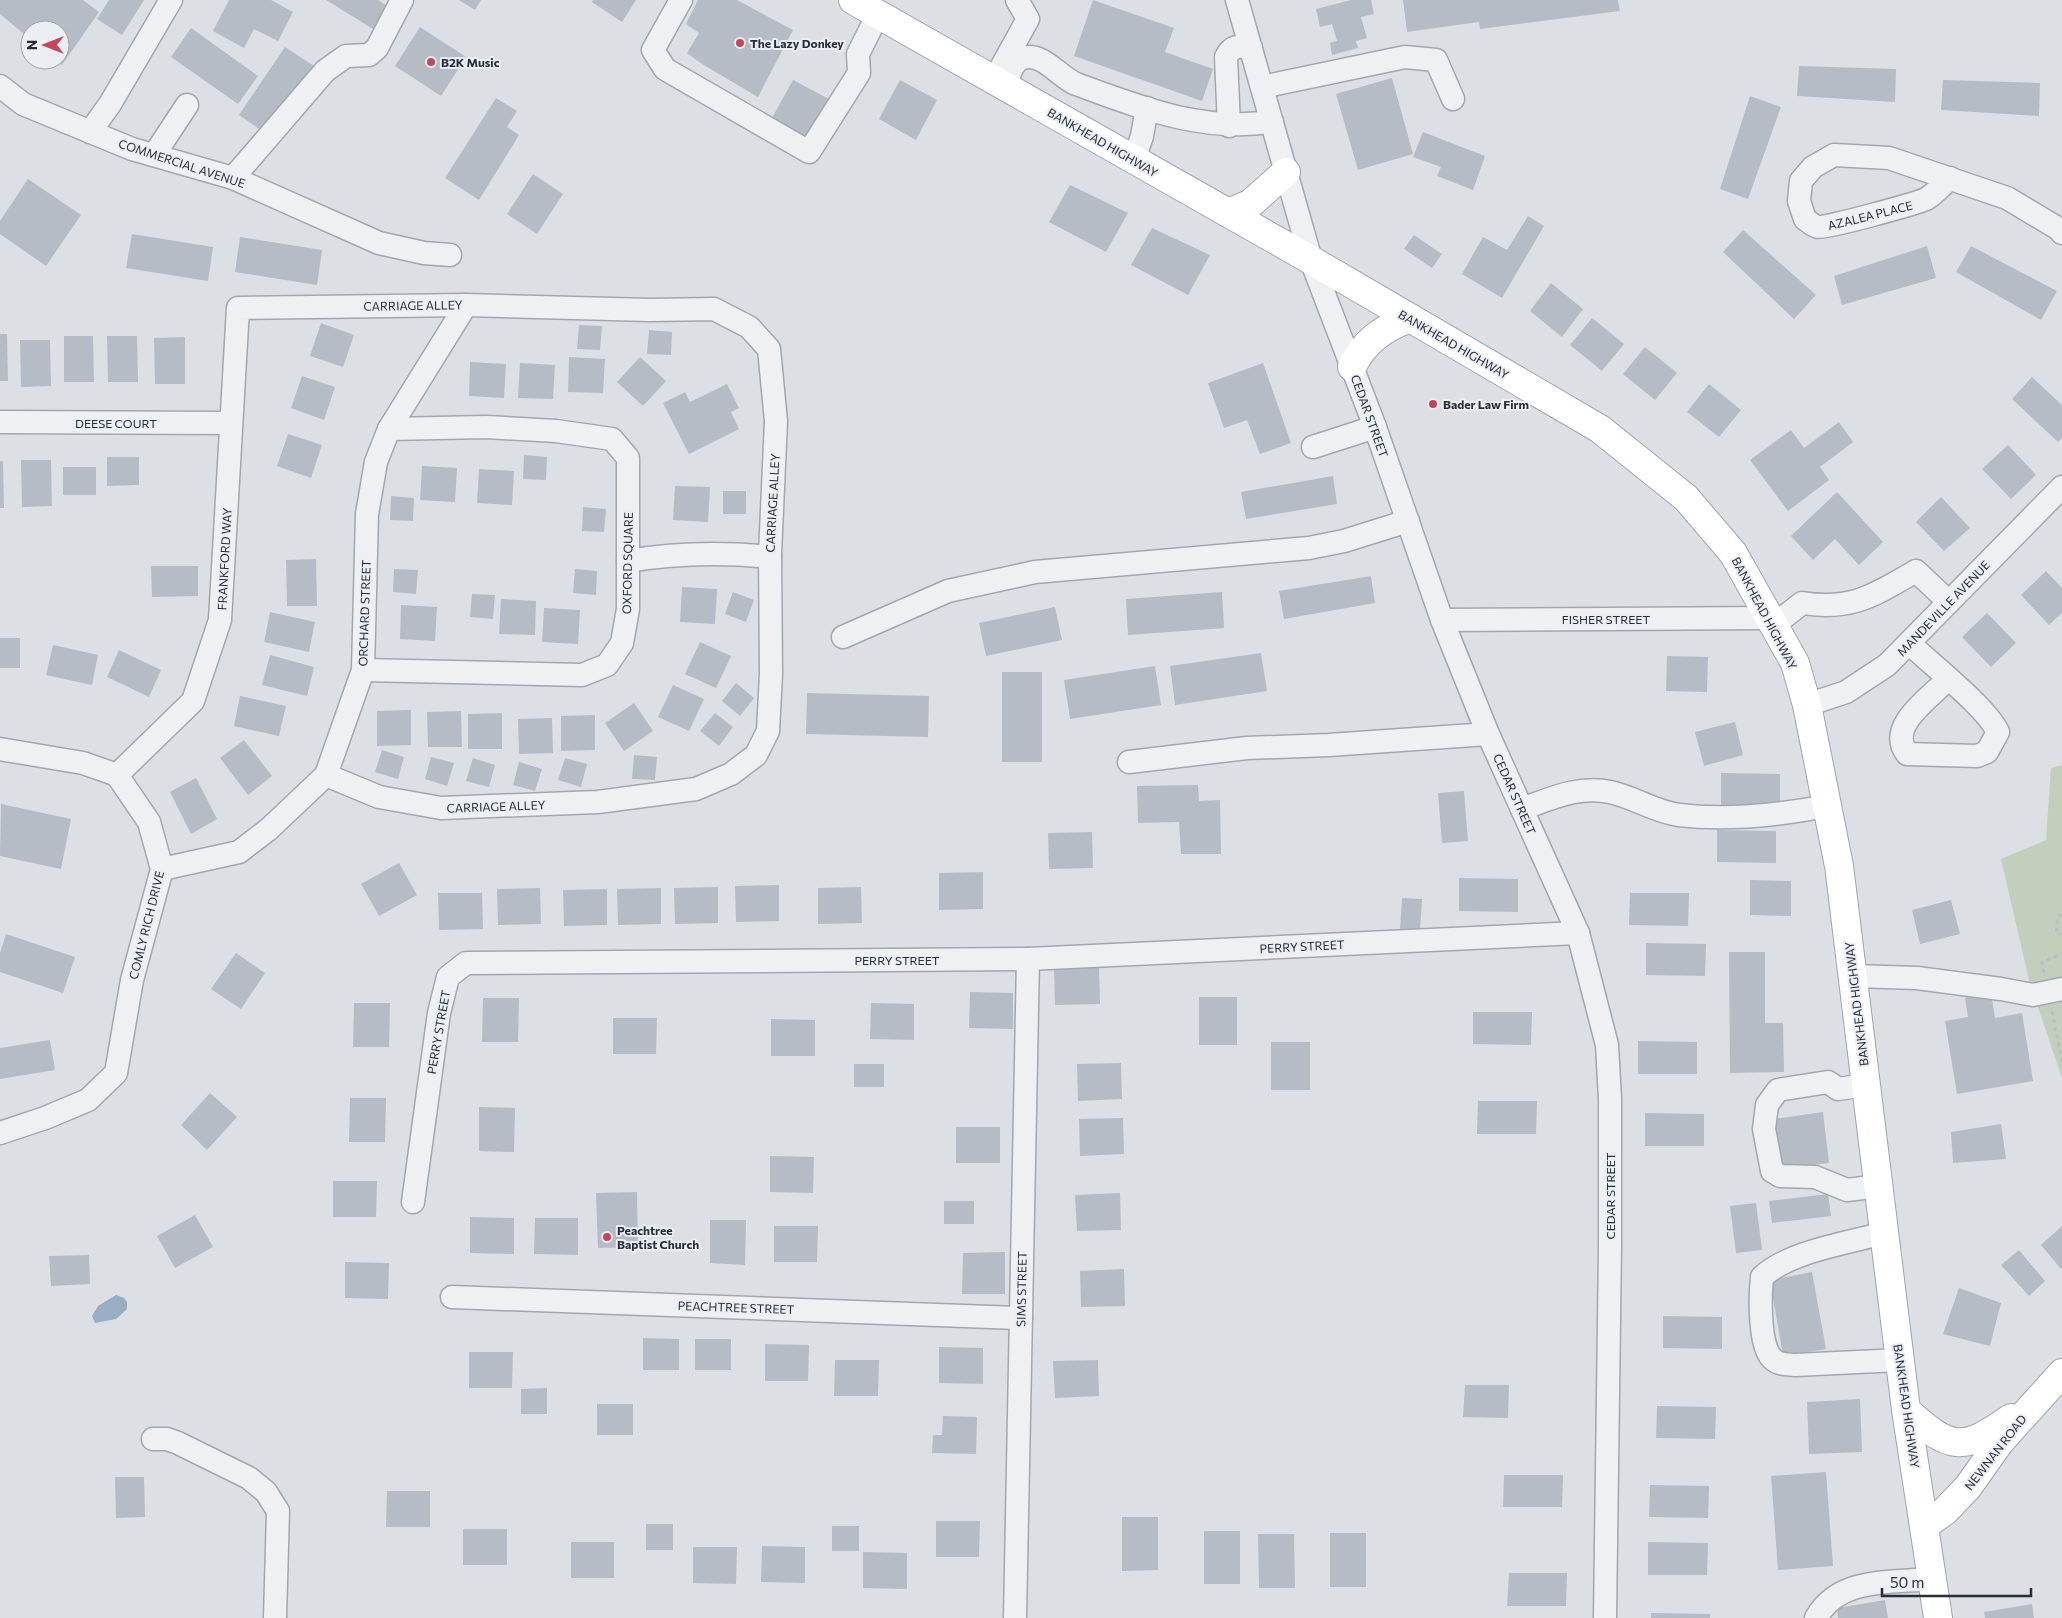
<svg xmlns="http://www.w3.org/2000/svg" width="2062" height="1618" font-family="Commissioner,sans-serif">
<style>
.green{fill:#c2cfbd}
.water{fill:#98aec4}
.building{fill:#b6bcc5}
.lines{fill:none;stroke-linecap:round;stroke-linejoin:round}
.minor-casing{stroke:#a2a7ae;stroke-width:25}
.major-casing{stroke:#9ca4b0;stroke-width:30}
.path{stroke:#babec4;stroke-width:3;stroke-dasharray:4 4;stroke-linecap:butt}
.minor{stroke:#eef0f4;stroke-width:22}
.major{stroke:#fff;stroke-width:28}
.poi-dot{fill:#c5465a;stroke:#ebeef3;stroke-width:2}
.labels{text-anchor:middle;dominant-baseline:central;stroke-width:4;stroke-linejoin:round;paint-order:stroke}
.poi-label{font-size:12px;font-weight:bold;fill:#272e3a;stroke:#ebeef3;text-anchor:start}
.street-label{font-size:12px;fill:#272e3a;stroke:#ebeef3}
</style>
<rect width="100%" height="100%" fill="#dce0e5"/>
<polygon class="green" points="2062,765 2062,1078 2030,984 2001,859 2046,840 2051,768"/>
<polygon class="water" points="116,1295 124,1298 127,1302 127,1309 116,1319 95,1323 92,1316 98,1306"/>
<g class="building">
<polygon points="0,0 83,0 99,12 62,65 56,60 60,60 60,30 30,30 30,39 0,14"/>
<polygon points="109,0 144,0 122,35 97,19"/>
<polygon points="229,0 271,0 293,12 278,41 254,29 244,48 213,31"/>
<polygon points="326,0 378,0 387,6 373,29"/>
<polygon points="459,0 481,0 475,10"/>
<polygon points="593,0 636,0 622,22 592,2"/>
<polygon points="698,0 737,0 793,30 758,97 702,64 687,53 699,33 686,24"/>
<polygon points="1093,0 1174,28 1165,52 1213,69 1202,101 1074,56"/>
<polygon points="1351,0 1371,0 1374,14 1361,17 1367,38 1356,41 1358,48 1332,55 1330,43 1337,41 1332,24 1320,27 1316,9"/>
<polygon points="1403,0 1618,0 1620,11 1480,29 1479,22 1407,32"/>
<polygon points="420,27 466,57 441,96 395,66"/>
<polygon points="191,28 258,76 238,104 171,57"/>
<polygon points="285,47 314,66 268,135 239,115"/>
<polygon points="1799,66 1896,69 1895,102 1797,96"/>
<polygon points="1392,78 1413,154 1358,170 1336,94"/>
<polygon points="793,80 831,100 809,139 772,118"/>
<polygon points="900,80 937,100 916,140 879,119"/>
<polygon points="1943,80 2040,83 2039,116 1941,110"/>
<polygon points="1750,96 1781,107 1748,199 1720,189"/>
<polygon points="496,98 517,111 507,127 519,135 479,200 445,178"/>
<polygon points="1423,132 1485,156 1473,190 1437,176 1441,167 1413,157"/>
<polygon points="533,174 563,194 537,234 507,214"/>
<polygon points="28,179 81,215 46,266 0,234 0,221"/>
<polygon points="1070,185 1128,213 1106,252 1049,222"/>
<polygon points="1528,216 1544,226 1502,298 1462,274 1483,237 1507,250"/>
<polygon points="1152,228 1210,255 1188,295 1131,265"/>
<polygon points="1743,230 1816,295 1794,319 1723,252"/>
<polygon points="132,234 213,247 208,281 126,268"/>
<polygon points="1414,235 1442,254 1432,268 1404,249"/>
<polygon points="240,237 322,250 317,285 235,272"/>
<polygon points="1927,246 1936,278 1842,305 1834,276"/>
<polygon points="1971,246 2057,291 2041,320 1956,272"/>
<polygon points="1551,283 1583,309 1562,337 1530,311"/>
<polygon points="1592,318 1624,344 1602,371 1570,345"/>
<polygon points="321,323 354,335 343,367 310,356"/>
<polygon points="579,325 602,326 600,350 577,349"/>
<polygon points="649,330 672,332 671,355 647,354"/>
<polygon points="0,334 7,334 8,381 0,381"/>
<polygon points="64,336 93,336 94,382 64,382"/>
<polygon points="107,336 137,336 138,382 108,382"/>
<polygon points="185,337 185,384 155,384 154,338"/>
<polygon points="20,340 50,340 51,386 21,387"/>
<polygon points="1645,347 1677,373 1655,400 1623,374"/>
<polygon points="569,357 605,359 603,393 568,392"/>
<polygon points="640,357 666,381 643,406 617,382"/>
<polygon points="470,362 506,364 504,398 469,396"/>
<polygon points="520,363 555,365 553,399 518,398"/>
<polygon points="1263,363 1291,443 1260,454 1247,420 1224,428 1208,383"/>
<polygon points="302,376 335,387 324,420 291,408"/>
<polygon points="2032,377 2062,405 2062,438 2058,442 2012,399"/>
<polygon points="727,384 739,408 731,412 739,429 689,454 663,403 685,392 690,402"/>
<polygon points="1709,384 1741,410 1719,437 1687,412"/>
<polygon points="1839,422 1853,442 1820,467 1829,480 1788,511 1750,460 1791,430 1804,448"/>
<polygon points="288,434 322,445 311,478 277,466"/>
<polygon points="2008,445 2036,475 2011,499 1982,469"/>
<polygon points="524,455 547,457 546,480 523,479"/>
<polygon points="107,457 139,457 139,485 107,486"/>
<polygon points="21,460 51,460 52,506 22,507"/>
<polygon points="0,461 3,461 4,508 0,508"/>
<polygon points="422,466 457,468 455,502 420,500"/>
<rect x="63" y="467" width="33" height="28"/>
<polygon points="479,469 514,471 512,505 477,503"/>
<polygon points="1333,476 1337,504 1246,519 1241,492"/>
<polygon points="675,486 710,487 708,522 673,520"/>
<rect x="723" y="491" width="23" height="23"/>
<polygon points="1837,492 1883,542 1859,565 1835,539 1813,560 1791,536"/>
<polygon points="391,496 414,498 413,521 390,520"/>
<polygon points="1941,497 1970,528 1944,551 1916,522"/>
<polygon points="583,507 606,509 604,532 582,531"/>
<polygon points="316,559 317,606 287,606 286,560"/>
<polygon points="151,566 198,566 198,596 152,597"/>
<polygon points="394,569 418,570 416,594 393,592"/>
<polygon points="575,569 597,571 596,595 573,593"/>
<polygon points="2046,571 2062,588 2062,613 2049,625 2021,595"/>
<polygon points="1371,576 1375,603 1284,619 1279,591"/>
<polygon points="682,587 717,589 715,624 680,622"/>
<polygon points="733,592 754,600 746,622 725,614"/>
<polygon points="1222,592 1224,628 1128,635 1126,599"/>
<polygon points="472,594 495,595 493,619 470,617"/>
<polygon points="501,599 536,601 535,635 499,634"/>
<polygon points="401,605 437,607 435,641 400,639"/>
<polygon points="1055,607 1062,640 986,656 979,623"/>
<polygon points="544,608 580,610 578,644 542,642"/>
<polygon points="270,612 315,622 309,652 264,642"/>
<polygon points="1987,613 2016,643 1991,667 1962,637"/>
<rect x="0" y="638" width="20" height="30"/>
<polygon points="700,642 731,656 716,688 685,674"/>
<polygon points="53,645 98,655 92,685 46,675"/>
<polygon points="119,650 161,670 149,697 107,677"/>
<polygon points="1261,653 1267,691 1175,705 1170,666"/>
<polygon points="270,655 314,667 307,696 262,685"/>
<polygon points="1667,656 1708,657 1707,692 1666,691"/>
<polygon points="1155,666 1161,705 1070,719 1064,680"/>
<rect x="1002" y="672" width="40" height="90"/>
<polygon points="736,683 754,698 740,716 722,701"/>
<polygon points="673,685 704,699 689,731 658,717"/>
<polygon points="807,693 929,696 928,737 806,734"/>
<polygon points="240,696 286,706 279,736 234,726"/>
<polygon points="634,703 653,731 624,751 605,723"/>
<polygon points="411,710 411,745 377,746 377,711"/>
<polygon points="461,711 462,747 428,747 427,712"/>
<polygon points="502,713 502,749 468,749 468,714"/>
<polygon points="715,713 733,727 719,746 700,731"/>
<polygon points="595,715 595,750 561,751 561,716"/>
<polygon points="552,718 553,753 519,754 518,719"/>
<polygon points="1735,722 1743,755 1704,766 1695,732"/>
<polygon points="244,740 272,776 248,795 220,758"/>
<polygon points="382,750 404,757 398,779 375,772"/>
<polygon points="634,755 657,757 655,780 632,779"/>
<polygon points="431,757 454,763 447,786 425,779"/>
<polygon points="473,758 495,765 489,787 466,781"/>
<polygon points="565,758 587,764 581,787 558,780"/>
<polygon points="519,762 542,769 535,791 513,785"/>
<polygon points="1721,773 1780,774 1780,806 1721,806"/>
<polygon points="196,778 217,819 191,834 170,792"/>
<polygon points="1198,785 1199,801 1220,800 1221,854 1181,854 1179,822 1138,823 1137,786"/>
<polygon points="1464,791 1468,841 1442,843 1438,793"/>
<polygon points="1,804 71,819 61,869 0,856"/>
<polygon points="1717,830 1776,831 1776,863 1717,862"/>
<polygon points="1092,832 1093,868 1049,869 1048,833"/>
<polygon points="399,863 417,895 379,916 361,884"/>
<polygon points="983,872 983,909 939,910 939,873"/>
<polygon points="1459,878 1518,879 1518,912 1459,911"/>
<polygon points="1750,880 1791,881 1791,916 1750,915"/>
<polygon points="779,885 779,921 736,922 735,886"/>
<polygon points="718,887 718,923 675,924 674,888"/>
<polygon points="861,887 862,923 818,924 818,888"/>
<polygon points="540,888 541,924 498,925 497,889"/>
<polygon points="661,888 661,924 618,925 617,889"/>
<polygon points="607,889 607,925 564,926 563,890"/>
<polygon points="438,893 482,893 483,929 439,930"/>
<polygon points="1630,893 1689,893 1688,926 1629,925"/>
<polygon points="1402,898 1422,899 1420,931 1400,930"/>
<polygon points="1951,900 1960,934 1920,944 1912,910"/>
<polygon points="6,934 75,957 63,993 0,972 0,953"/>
<polygon points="1646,943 1706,944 1705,976 1646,975"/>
<polygon points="1729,952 1765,952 1765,1023 1783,1023 1784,1072 1730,1073"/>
<polygon points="236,953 265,973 241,1009 211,989"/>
<polygon points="1099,967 1100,1004 1055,1005 1054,969"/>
<polygon points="970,992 1013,993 1013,1029 969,1028"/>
<polygon points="1991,993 1995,1018 2022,1013 2033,1081 1957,1094 1945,1021 1968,1017 1965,998"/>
<rect x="1199" y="997" width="38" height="48"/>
<polygon points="483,998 519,998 518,1042 482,1042"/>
<polygon points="354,1003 390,1003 389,1047 353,1047"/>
<polygon points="871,1003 914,1004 914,1040 870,1039"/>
<polygon points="1473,1012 1532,1012 1531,1045 1473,1044"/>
<polygon points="613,1018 657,1018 656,1054 613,1054"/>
<polygon points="771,1019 815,1020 815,1056 771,1056"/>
<polygon points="50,1040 55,1070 0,1079 0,1048"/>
<polygon points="1638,1041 1697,1042 1697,1074 1638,1074"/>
<rect x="1271" y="1042" width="39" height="48"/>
<polygon points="1121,1063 1122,1099 1078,1101 1077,1064"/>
<rect x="854" y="1064" width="30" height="23"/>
<polygon points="210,1093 237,1117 207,1150 181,1125"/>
<polygon points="350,1098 386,1098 385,1142 349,1142"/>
<polygon points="1478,1101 1537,1101 1536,1134 1477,1134"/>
<polygon points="479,1107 515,1108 514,1152 479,1151"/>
<polygon points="1823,1112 1829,1163 1775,1170 1768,1120"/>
<polygon points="1645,1113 1704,1114 1704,1146 1645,1146"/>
<polygon points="1123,1118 1124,1154 1080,1156 1079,1119"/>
<polygon points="2001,1124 2006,1159 1953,1163 1951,1132"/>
<rect x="956" y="1127" width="44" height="36"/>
<polygon points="770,1156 814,1157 813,1193 770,1192"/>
<polygon points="333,1181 377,1181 376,1217 333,1217"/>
<polygon points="637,1192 638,1247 598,1248 596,1193"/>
<polygon points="1120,1193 1121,1230 1077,1231 1075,1195"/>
<polygon points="1828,1194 1831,1216 1772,1223 1769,1201"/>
<rect x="944" y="1201" width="30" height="23"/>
<polygon points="1756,1203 1762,1250 1736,1253 1730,1206"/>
<polygon points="195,1215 213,1247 175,1268 157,1236"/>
<polygon points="470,1217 514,1218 514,1254 470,1253"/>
<polygon points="535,1218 578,1218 578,1255 534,1254"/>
<polygon points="710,1220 746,1220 745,1265 710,1263"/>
<polygon points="774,1226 818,1226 817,1262 774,1262"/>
<polygon points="2062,1226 2062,1268 2061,1269 2041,1245"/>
<polygon points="2019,1250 2045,1281 2029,1296 2001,1265"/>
<polygon points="1005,1252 1005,1294 962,1294 963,1253"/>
<polygon points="89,1255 90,1284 51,1286 49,1256"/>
<polygon points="345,1262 389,1263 388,1299 345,1298"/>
<polygon points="1124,1269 1125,1306 1081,1307 1080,1271"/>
<polygon points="1812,1272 1826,1349 1783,1356 1770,1280"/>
<polygon points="1959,1288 2001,1303 1990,1346 1943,1334"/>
<polygon points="1663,1316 1722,1317 1722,1349 1663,1348"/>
<polygon points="643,1338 679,1339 679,1370 643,1370"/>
<rect x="695" y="1339" width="36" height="31"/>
<polygon points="765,1344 809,1345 808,1381 765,1381"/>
<polygon points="939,1347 983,1348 983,1384 939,1383"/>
<polygon points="469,1352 513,1352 512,1388 469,1388"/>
<polygon points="835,1360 879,1360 878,1396 834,1396"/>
<polygon points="1098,1360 1099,1396 1055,1398 1053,1361"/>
<polygon points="1465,1385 1509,1385 1508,1418 1463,1417"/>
<polygon points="547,1388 547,1414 521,1414 521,1389"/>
<polygon points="1860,1399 1862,1452 1809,1454 1807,1402"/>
<rect x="597" y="1404" width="36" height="31"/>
<polygon points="1657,1406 1716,1407 1715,1439 1656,1438"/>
<polygon points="943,1416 977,1417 976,1454 932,1453 933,1435 942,1435"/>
<polygon points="1826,1472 1833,1566 1778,1570 1771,1476"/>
<polygon points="1504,1475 1563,1475 1562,1507 1503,1507"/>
<polygon points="115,1477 144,1477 145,1517 116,1518"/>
<polygon points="1650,1485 1709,1486 1708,1518 1649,1517"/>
<polygon points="387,1491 430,1491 430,1527 386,1527"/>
<polygon points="1122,1517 1158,1517 1158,1570 1122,1571"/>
<polygon points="936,1521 980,1521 979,1557 936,1557"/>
<rect x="646" y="1524" width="27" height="26"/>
<rect x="832" y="1526" width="27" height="25"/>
<rect x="463" y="1529" width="44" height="36"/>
<rect x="1204" y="1531" width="36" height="53"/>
<rect x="1330" y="1533" width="36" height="54"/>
<polygon points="1258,1534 1294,1534 1295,1588 1259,1588"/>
<rect x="571" y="1542" width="43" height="36"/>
<polygon points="1648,1542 1708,1543 1707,1575 1648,1575"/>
<polygon points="762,1546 805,1547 805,1583 761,1582"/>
<polygon points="693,1547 737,1547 736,1584 693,1583"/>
<polygon points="863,1552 907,1553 907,1589 863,1588"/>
<polygon points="1509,1573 1567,1573 1566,1606 1507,1606"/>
<polygon points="1885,1600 1888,1618 1838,1618 1837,1608"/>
<polygon points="2032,1604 2034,1618 1985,1618 1984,1612"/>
<polygon points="1651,1613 1710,1614 1710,1618 1651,1618"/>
</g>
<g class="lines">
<defs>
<g id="minor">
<polyline points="681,0 653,50 665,69 809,152 859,73 858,54 878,14"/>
<polyline points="1237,0 1311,260 1375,427 1442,620 1488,734 1578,933 1607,1045 1610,1099 1610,1246 1605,1618"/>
<polyline points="998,73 1028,19 1017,0"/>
<polyline points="0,86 23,104 132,149 233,178 379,243 424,253 450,255"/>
<path d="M1005 86C1009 77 1012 61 1023 58 1043 52 1059 77 1076 84 1142 108 1201 132 1272 122"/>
<polyline points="1262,87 1405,57 1436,60 1453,99"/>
<path d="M1229 126 1226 57C1232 45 1239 46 1251 48"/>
<polyline points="90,132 110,104 171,0"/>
<polyline points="154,155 187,105"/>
<polyline points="1134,160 1142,136 1147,108"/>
<polyline points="233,178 325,71 346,56 369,55 377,48 402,0"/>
<path d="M1950 178C1942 185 1935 194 1926 199 1918 203 1824 229 1818 227 1813 226 1808 221 1805 219L1799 201 1801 181 1813 167 1834 155 1889 158 2007 198 2059 229 2062 233"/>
<polyline points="0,422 231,423"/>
<polyline points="1313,447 1375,427"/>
<path d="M628 561C676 553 721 552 770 557"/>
<polyline points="1442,620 1770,618"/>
<path d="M1774 625 1802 603C1852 611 1874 595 1916 571L1949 602"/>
<polyline points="843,637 948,591 1035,572 1309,548 1344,541 1408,521"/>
<path d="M1909 643C1932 665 1986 707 1998 732L1987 752 1977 756 1907 754C1886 726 1930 698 1948 679"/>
<polyline points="363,670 582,675 607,665 622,643 628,609 628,458 612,439 556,431 486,427 389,429"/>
<polyline points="1807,705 1846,692 1887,665 2062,487"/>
<polyline points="0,749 83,763 117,775 149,822 162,869 132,980 116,1073 88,1100 45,1118 0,1133"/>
<polyline points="1129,762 1247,748 1329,745 1488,734"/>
<polyline points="117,775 193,701 220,620 238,308 466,305 650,310 714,309 749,327 769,349 776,421 770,554 771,674 768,731 756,755 731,774 696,789 598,802 441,808 379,797 326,775"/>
<path d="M1522 809C1550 799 1579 785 1610 792 1634 797 1655 812 1679 815 1729 821 1779 815 1827 806"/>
<polyline points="162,869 239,852 269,829 326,775 363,670 367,514 376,462 389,429 466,305"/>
<polyline points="1853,976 1917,978 2001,989 2033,995 2062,989"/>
<polyline points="1865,1085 1838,1089 1828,1082 1778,1090 1767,1105 1764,1129 1772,1171 1780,1176 1815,1177 1847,1190 1879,1186"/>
<polyline points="413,1202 439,1013 448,977 466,963 1028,959 1578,933"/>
<path d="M1884 1233C1848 1243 1790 1251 1762 1277 1760 1295 1759 1340 1770 1356 1776 1365 1786 1364 1795 1365L1900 1360"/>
<polyline points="452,1297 1021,1318"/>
<polyline points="153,1439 167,1439 178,1443 249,1478 266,1492 278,1511 275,1618"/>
<polyline points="1015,1618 1028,959"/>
<path d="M1816 1618C1839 1577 1890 1583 1931 1579"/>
</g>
<g id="major">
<polyline points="853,0 1311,260 1600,429 1686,498 1733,553 1795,663 1807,705 1839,866 1906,1410 1938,1618"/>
<polyline points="1228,213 1250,204 1286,172"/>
<path d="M1352 367C1364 341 1384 328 1410 318"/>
<path d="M1906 1410C1950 1450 1962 1453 2011 1418"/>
<polyline points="1924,1526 1945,1511 1968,1487 1999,1443 2062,1373"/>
</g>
</defs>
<use href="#minor" class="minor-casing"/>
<use href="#major" class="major-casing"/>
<g class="path">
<polyline points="2062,915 2058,916 2056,933 2062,934"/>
<polyline points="2044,973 2042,962 2062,954"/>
<polyline points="2052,1011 2062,1062"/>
</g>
<use href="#minor" class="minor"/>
<use href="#major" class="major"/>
</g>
<g class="poi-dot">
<circle cx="740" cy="43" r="5"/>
<circle cx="431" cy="62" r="5"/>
<circle cx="1433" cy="404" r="5"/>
<circle cx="607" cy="1237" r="5"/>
</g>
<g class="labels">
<g class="poi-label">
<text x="750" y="43">The Lazy Donkey</text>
<text x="441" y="62">B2K Music</text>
<text x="1443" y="404">Bader Law Firm</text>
<text x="617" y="1230">Peachtree<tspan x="617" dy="14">Baptist Church</tspan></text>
</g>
<g class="street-label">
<text transform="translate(1103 142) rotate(30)">BANKHEAD HIGHWAY</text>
<text transform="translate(182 163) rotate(18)">COMMERCIAL AVENUE</text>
<text transform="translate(1870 215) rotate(-14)">AZALEA PLACE</text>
<text transform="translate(413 305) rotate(-1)">CARRIAGE ALLEY</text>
<text transform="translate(1454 344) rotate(30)">BANKHEAD HIGHWAY</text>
<text transform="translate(1370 416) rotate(70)">CEDAR STREET</text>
<text x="116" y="423">DEESE COURT</text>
<text transform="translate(772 503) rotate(-87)">CARRIAGE ALLEY</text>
<text transform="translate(224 559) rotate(-87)">FRANKFORD WAY</text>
<text transform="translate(627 563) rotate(-89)">OXFORD SQUARE</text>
<text transform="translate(1943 608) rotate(-46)">MANDEVILLE AVENUE</text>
<text transform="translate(364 613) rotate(-88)">ORCHARD STREET</text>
<text transform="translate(1765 613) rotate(62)">BANKHEAD HIGHWAY</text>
<text x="1606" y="619">FISHER STREET</text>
<text transform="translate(1515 794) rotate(66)">CEDAR STREET</text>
<text transform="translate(496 806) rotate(-2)">CARRIAGE ALLEY</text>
<text transform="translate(146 925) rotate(-76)">COMLY RICH DRIVE</text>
<text transform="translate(1302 946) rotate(-3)">PERRY STREET</text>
<text x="897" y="960">PERRY STREET</text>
<text transform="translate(1856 1004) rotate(-97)">BANKHEAD HIGHWAY</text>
<text transform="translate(438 1032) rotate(-80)">PERRY STREET</text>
<text transform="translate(1610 1196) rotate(-90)">CEDAR STREET</text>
<text transform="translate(1021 1289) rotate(-89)">SIMS STREET</text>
<text transform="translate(736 1307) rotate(2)">PEACHTREE STREET</text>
<text transform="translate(1907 1406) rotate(82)">BANKHEAD HIGHWAY</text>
<text transform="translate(1995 1452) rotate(-52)">NEWNAN ROAD</text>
</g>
</g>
<g transform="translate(45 45) rotate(270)"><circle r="24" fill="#ebeef3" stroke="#9da1a9"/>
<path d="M0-4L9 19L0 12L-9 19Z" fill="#c5465a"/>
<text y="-8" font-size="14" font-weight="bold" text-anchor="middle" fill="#272e3a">N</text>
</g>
<path d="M1882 1588v8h149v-8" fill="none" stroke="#272e3a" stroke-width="2.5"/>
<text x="1890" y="1588" font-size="15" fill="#272e3a" stroke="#ebeef3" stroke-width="4" paint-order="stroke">50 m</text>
</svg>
